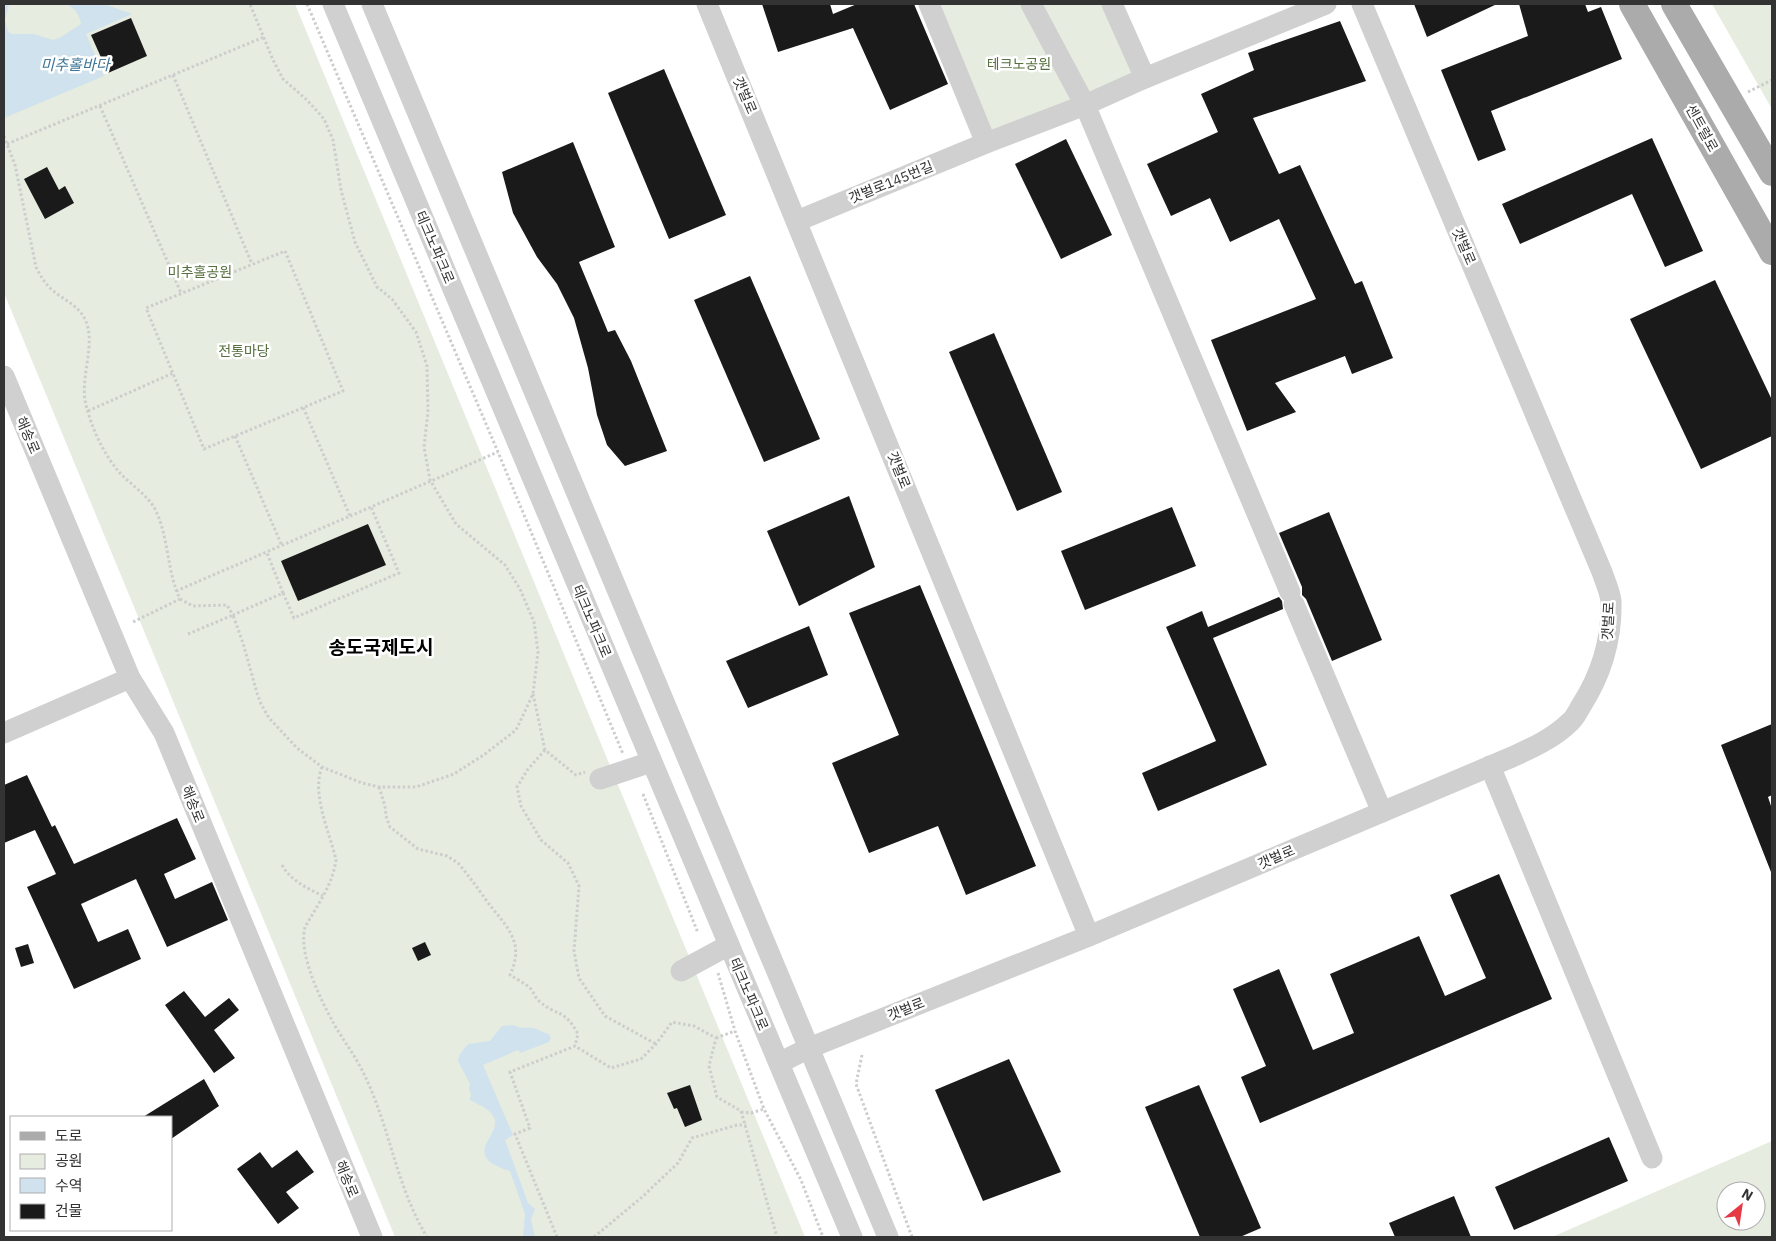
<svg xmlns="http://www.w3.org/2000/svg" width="1776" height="1241" font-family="'IBM Plex Sans','Noto Sans KR',sans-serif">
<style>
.green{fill:#e6ecdf;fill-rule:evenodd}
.water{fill:#cfe2ee}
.building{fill:#1a1a1a}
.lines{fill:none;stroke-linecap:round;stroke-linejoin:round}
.path{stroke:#cdcdcd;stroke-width:3;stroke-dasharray:2.5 2.5;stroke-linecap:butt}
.minor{stroke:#d0d0d0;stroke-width:21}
.major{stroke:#ababab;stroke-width:26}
.labels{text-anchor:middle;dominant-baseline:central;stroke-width:5;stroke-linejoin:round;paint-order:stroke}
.park-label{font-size:14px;fill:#56703f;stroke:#fff}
.street-label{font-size:14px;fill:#333;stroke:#fff}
.water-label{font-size:15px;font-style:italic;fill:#3f7597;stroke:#fff}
.district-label{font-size:19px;font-weight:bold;fill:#000;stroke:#fff}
</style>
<rect width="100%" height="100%" fill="#fff"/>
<g class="green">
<polygon points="4,4 295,4 805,1237 395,1237 4,293"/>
<polygon points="929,4 1112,4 1145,78 986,143"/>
<polygon points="1712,4 1772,4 1772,109"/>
<path d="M1772 1141V1237H1552ZM1726 1191H1756V1221H1726Z"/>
</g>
<g class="water">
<path d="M4 4H9L5 20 8 32 12 34H34L53 40 61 37 81 24C79 14 76 10 67 4H104L132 14 86 34 104 76 4 118Z"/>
<path d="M513 1025C522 1030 525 1026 533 1028 538 1029 543 1033 549 1034L551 1038 549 1042 520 1053 518 1050 483 1065 513 1135 505 1140 528 1203 535 1209 531 1219 535 1237H523L525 1214 510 1171C453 1153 512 1133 490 1112 485 1107 477 1104 470 1100L471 1094 469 1089 470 1084 458 1061 460 1054 468 1044 490 1041 502 1026Z"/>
</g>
<g class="building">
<polygon points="762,4 830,4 833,14 857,4 914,4 948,84 890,110 853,28 778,52"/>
<polygon points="1414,4 1497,4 1427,37"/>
<polygon points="1519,4 1585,4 1588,12 1601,7 1622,59 1491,111 1506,150 1478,161 1441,70 1528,36"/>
<polygon points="131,18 147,56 108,73 91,35"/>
<polygon points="1340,21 1366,81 1253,118 1279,174 1300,165 1355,284 1362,281 1393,358 1352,374 1345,356 1275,383 1296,412 1247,431 1211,340 1316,299 1279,219 1230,242 1210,198 1171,216 1147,164 1218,132 1201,94 1254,70 1248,53"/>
<polygon points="664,69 726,215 669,239 608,93"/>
<polygon points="1652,138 1703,251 1665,267 1632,194 1520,244 1502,204"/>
<polygon points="1066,139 1112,235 1061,259 1015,164"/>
<polygon points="573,142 615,247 579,262 608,332 615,330 631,361 667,451 625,466 607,445 597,415 588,368 574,318 557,284 537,257 513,213 502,172"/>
<polygon points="47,167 59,190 65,186 74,203 45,219 24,179"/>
<polygon points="750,276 820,439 764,462 694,300"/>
<polygon points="1715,280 1772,400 1772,436 1701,469 1630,319"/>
<polygon points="994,333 1062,492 1017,511 949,352"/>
<polygon points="849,496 875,567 799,606 767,531"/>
<polygon points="1172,507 1196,566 1085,610 1061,551"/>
<polygon points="1329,512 1382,640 1332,661 1306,599 1302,595 1302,587 1279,533"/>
<polygon points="368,524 386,565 298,601 281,561"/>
<polygon points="920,585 1036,866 966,895 938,826 869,853 832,763 899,735 849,613"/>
<polygon points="1279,597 1282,601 1283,609 1213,638 1267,765 1158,811 1142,773 1216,741 1166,627 1202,611 1208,627"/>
<polygon points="809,626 828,675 748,708 726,661"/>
<polygon points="1772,724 1772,795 1768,797 1772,809 1771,872 1721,745"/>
<polygon points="27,775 52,827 55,825 74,864 177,818 196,859 164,874 175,899 212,882 228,920 167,947 136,879 81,904 98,942 128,929 141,959 74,989 27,887 56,874 35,830 4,843 4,785"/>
<polygon points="1499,874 1552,999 1260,1123 1241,1077 1266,1066 1233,989 1279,969 1313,1050 1354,1033 1330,974 1419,936 1445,996 1486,978 1450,895"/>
<polygon points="425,942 431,955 418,961 412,948"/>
<polygon points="28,944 34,963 21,967 15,948"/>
<polygon points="184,991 205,1017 229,998 239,1010 214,1030 235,1058 214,1073 165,1005"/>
<polygon points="1009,1059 1061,1172 983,1201 935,1090"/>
<polygon points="204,1079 219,1106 171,1139 171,1117 143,1117"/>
<polygon points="690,1085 702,1120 685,1127 677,1108 674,1109 667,1093"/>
<polygon points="1199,1085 1261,1228 1240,1237 1200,1237 1145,1107"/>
<polygon points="1609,1137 1628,1181 1514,1230 1495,1187"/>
<polygon points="297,1150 314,1172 286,1192 299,1208 278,1224 237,1169 260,1152 272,1168"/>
<polygon points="1454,1196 1471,1237 1395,1237 1389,1223"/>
</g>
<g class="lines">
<g class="path">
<polyline points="307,4 498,452 623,754"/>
<polyline points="173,75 252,264"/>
<polyline points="1748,92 1772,80"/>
<polyline points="100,106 181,293"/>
<path d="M4 136 15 165 36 267C40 275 44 282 51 289 62 299 78 305 85 319 97 344 79 378 86 405 92 429 104 455 120 473 131 485 149 496 156 511 169 539 167 572 180 599L131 623"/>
<polyline points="7,144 264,37"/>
<polygon points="285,251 343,391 204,449 146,308"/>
<polyline points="88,411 173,373"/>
<polyline points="235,436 282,546"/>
<polyline points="350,516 498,452"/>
<polyline points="176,591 350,516 303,407"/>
<polyline points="283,593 294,618 399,573 371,507"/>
<polyline points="180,599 193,606 227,605 233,615 283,593 267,553"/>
<polyline points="188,634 233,615 243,643 257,693 261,704 269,718 297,748 322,767 362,783 379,787 416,787 454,774 485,754 516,730 533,694 538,652 534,622 520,589 505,565 456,524 430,480 424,447 428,412 427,366 416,332 392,299 377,287 355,242 341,190 333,140 324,119 307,100 283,79 273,60 250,4"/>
<polyline points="533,694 545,750 576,775 585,772"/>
<polyline points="545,750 528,769 517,787 521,806 541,840 568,863 579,886 574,951 579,978 605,1016 656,1044"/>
<path d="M322 767C311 794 330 833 336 860 333 884 317 906 305 927 298 955 321 1000 334 1024 343 1040 354 1054 362 1070 390 1125 395 1184 427 1237"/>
<path d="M379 787 385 806 386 816 390 827 418 849 447 856 458 863C468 875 477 887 486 900 505 926 526 940 510 975 516 979 525 983 530 988 534 992 535 998 539 1001 557 1017 564 1008 578 1034L575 1046"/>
<polyline points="643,794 698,933"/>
<path d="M282 865C291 881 307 888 323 896"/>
<polyline points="718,973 735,1031 764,1109 801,1180 823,1237"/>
<polyline points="716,1038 735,1031"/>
<polyline points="862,1055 856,1084 912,1237"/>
<polyline points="741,1112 751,1113 764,1109"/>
<polyline points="557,1237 515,1134 530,1128 510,1072 575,1046 611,1068 641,1059 656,1044 672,1022 694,1026 716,1038 709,1066 717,1097 741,1111 777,1237"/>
<polyline points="594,1237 641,1198 678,1163 692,1138 737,1125 746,1125"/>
</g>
<g class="minor">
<polyline points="333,4 852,1237"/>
<polyline points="372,4 888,1237"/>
<polyline points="707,4 1089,936"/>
<polyline points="929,4 986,143"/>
<polyline points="1031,4 1085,105 1290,592"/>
<polyline points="1112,4 1145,78"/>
<polyline points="797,221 986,143 1085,105 1145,78 1326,4"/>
<polyline points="4,376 130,678 164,733 372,1237"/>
<polyline points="1294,604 1382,812"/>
<polyline points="4,733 130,678"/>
<polyline points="1490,766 1652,1158"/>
<polyline points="600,779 651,762"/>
<polyline points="681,971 729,945"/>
<path d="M779 1063 809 1048 1089 936 1512 757C1532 748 1554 738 1570 722 1575 718 1578 711 1581 706 1601 675 1612 639 1611 601 1610 592 1605 581 1602 572L1362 4"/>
</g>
<g class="major">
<polyline points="1632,4 1772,252"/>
<polyline points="1674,4 1772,173"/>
</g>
</g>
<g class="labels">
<g class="park-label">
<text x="1019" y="64">테크노공원</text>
<text x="200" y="272">미추홀공원</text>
<text x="244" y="351">전통마당</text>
</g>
<g class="street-label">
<text transform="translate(745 95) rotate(67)">갯벌로</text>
<text transform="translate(1702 128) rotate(61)">센트럴로</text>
<text transform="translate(891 182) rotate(-22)">갯벌로145번길</text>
<text transform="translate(1464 246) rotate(67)">갯벌로</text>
<text transform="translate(435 247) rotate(67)">테크노파크로</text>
<text transform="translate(28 435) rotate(67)">해송로</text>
<text transform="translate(899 470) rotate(68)">갯벌로</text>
<text transform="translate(592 621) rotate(67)">테크노파크로</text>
<text transform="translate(1608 621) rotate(-87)">갯벌로</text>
<text transform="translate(193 804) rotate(68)">해송로</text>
<text transform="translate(1276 857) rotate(-23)">갯벌로</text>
<text transform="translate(749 994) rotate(67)">테크노파크로</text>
<text transform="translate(906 1009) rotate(-22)">갯벌로</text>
<text transform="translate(347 1179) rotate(68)">해송로</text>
</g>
<g class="water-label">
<text x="75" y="64">미추홀바다</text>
</g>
<g class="district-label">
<text x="381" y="647">송도국제도시</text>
</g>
</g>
<rect width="1776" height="1241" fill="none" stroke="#333333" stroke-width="10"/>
<rect x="10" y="1116" width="162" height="115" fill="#ffffff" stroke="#adadad"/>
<rect x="20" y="1132" width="25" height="8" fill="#ababab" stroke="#adadad"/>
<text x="55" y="1141" font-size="15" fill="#333333">도로</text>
<rect x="20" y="1154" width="25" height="15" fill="#e6ecdf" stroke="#adadad"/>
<text x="55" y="1166" font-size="15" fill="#333333">공원</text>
<rect x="20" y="1178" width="25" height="15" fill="#cfe2ee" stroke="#adadad"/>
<text x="55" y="1191" font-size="15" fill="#333333">수역</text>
<rect x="20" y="1204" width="25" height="15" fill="#1a1a1a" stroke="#adadad"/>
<text x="55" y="1216" font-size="15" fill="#333333">건물</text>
<g transform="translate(1741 1206) rotate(30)"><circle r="24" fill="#ffffff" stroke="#adadad"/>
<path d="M0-4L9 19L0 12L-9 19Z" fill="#e63946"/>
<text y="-8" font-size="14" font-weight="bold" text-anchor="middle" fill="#333333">N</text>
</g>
</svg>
